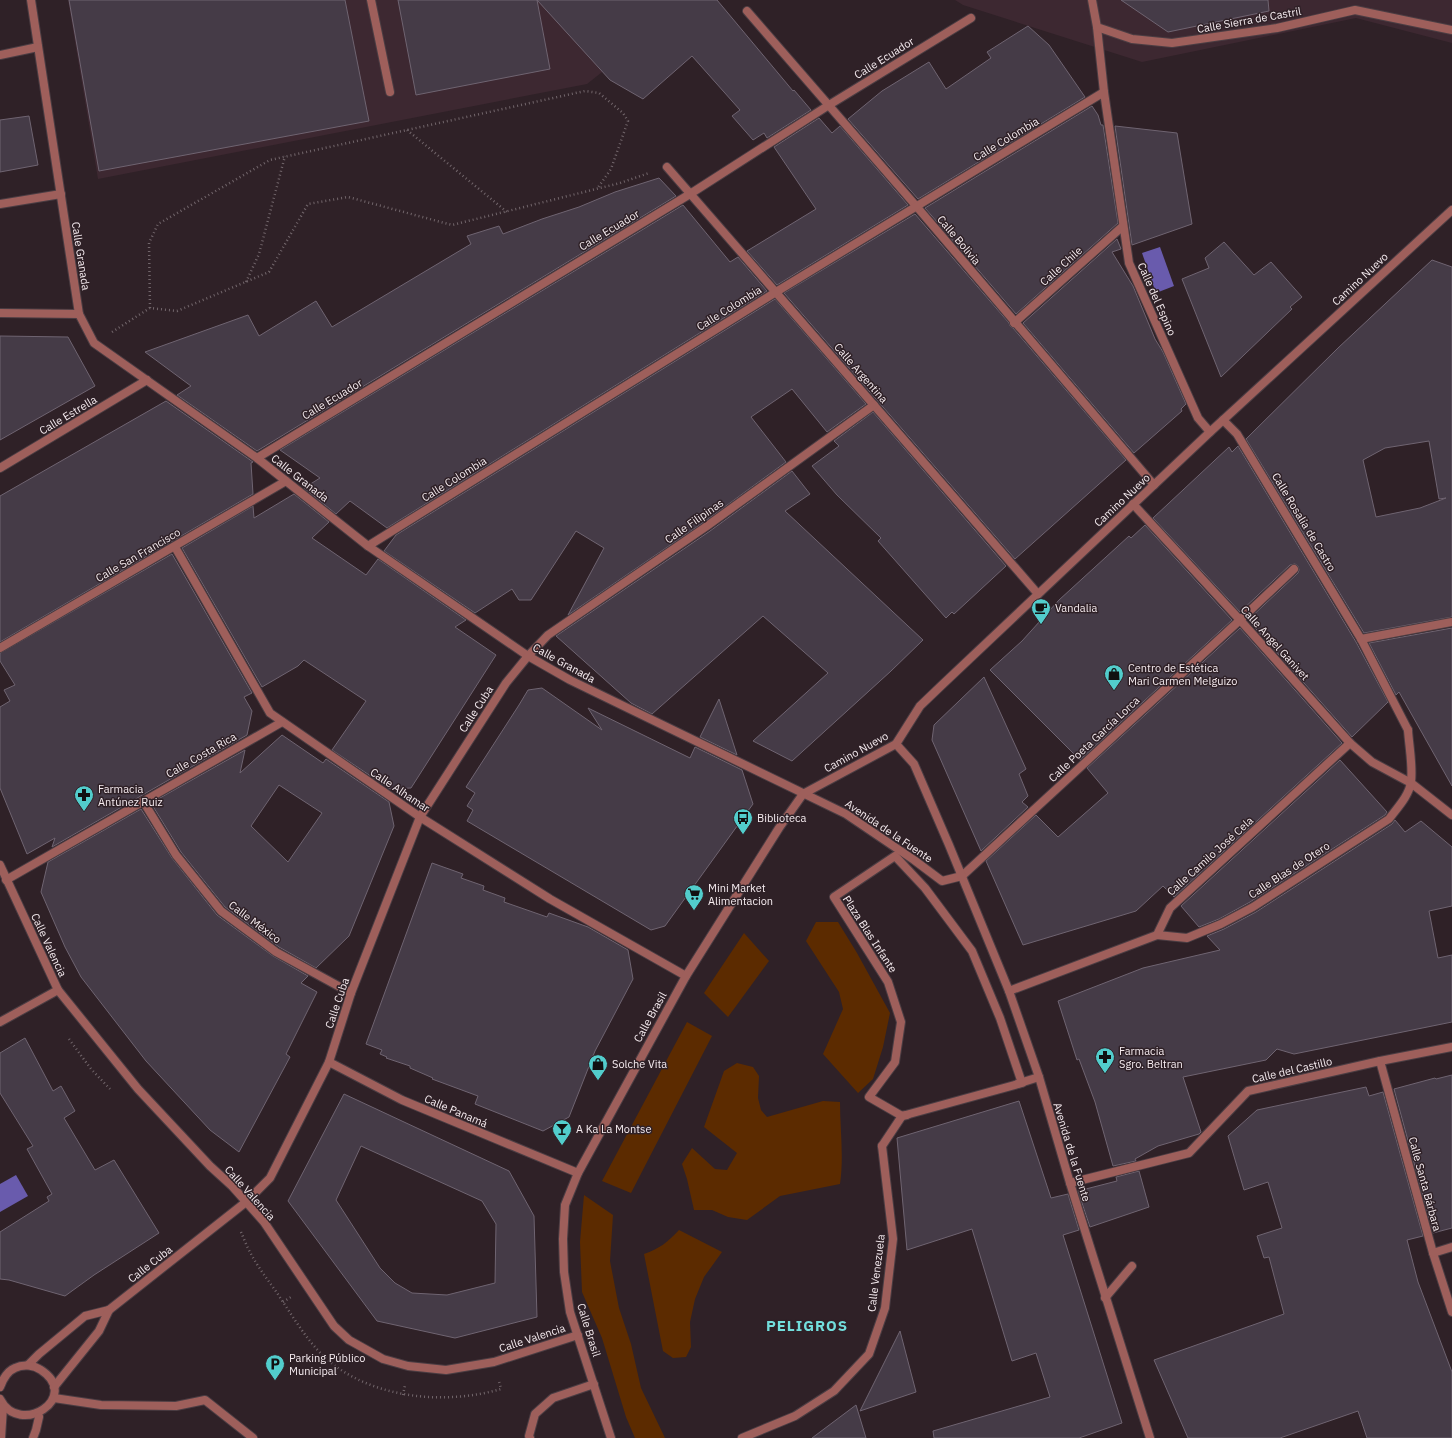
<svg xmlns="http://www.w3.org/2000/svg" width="1452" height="1438" font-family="'IBM Plex Sans',sans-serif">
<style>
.built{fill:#3d2831}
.green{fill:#5c2b00}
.water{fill:#695bad}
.building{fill:#453b47;stroke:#6f6471;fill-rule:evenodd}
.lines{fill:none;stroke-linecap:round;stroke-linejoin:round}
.service-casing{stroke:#4b3d43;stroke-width:10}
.pedestrian-casing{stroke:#4b3d43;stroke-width:10}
.minor-casing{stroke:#4b3d43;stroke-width:10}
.tertiary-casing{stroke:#4b3d43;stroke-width:10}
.path{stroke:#72666b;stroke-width:2.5;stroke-dasharray:1 3;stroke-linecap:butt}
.service{stroke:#9e5f5b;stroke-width:8}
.pedestrian{stroke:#9e5f5b;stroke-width:8}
.minor{stroke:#9e5f5b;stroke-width:8}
.tertiary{stroke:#9e5f5b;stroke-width:8}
.labels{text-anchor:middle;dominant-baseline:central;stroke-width:3;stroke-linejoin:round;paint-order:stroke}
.street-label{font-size:11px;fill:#f6ecf0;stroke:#2f2127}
.poi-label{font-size:11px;fill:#f6ecf0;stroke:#2f2127;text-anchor:start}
.district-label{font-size:15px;font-weight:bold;letter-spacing:1px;fill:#72dedc;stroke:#2f2127}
</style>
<rect width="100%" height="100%" fill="#2f2127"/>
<g class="built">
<polygon points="68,0 693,0 587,84 98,179"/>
<polygon points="955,0 1452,0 1452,43 1356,18 1142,62 963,5"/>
</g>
<g class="green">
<polygon points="816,922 838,922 857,953 890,1013 883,1047 873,1079 858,1093 823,1054 843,1009 839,992 806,941"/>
<polygon points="744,933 769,961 728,1017 704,993"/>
<polygon points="687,1022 712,1036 631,1193 602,1181"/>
<path d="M737 1063 753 1067 759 1076 758 1098 761 1110 767 1117 823 1101 840 1102C840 1129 844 1157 840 1184L780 1196 747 1220 728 1217 712 1210H694L687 1179 682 1164 692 1148 715 1169 727 1170 737 1153 704 1127 724 1071Z"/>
<polygon points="584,1195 613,1215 610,1261 619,1308 631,1344 641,1388 665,1438 635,1438 626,1417 602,1338 582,1292 580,1242"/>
<path d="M679 1230 722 1252 704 1277 695 1299 690 1322 691 1347 686 1357 673 1358 663 1351 644 1254C659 1249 668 1242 679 1230Z"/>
</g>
<g class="water">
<polygon points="1160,247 1174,286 1156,293 1142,253"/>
<polygon points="16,1175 28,1196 0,1212 0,1184"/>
</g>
<g class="building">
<polygon points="69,0 345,0 369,121 99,171"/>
<polygon points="398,0 537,0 550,69 416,95"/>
<polygon points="537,0 717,0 793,91 794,90 811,110 767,138 764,133 753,140 732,116 740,110 692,56 643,99 610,80"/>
<polygon points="1121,0 1268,0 1269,11 1168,32"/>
<polygon points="1028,26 1049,45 1085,97 918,199 848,119 882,91 929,62 946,89 991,58 987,52"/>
<polygon points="1092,106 1098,115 1101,125 1103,125 1118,223 1016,314 925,208"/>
<polygon points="29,116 38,165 0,172 0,120"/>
<polygon points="819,118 832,133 840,126 908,205 777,285 747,251 816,209 774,147"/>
<polygon points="1115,126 1177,133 1192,224 1132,245"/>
<polygon points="659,178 676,196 257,451 177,395 191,386 145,352 248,315 259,336 316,301 332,327 471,244 467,236 499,226 503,234 542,219 579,207 615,192"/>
<polygon points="683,205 730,262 738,257 767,291 387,528 350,501 336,514 304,488 320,478 280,450"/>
<polygon points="915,214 1009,323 1010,326 1013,328 1126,460 1015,559 784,293"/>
<polygon points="1117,239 1121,249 1112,252 1133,286 1155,339 1163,352 1186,404 1181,409 1182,411 1134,453 1023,323"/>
<polygon points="1224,242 1254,275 1271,262 1302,297 1290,307 1292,309 1221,377 1182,279 1209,268 1205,258"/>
<path d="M1432 260 1452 267V617L1364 633 1246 439 1338 348ZM1429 441 1439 499 1446 498 1420 508 1376 517 1363 460 1385 448Z"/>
<polygon points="775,299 866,404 827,432 792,389 751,417 786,462 704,522 568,615 604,548 576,531 531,600 519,600 512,589 475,613 384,551 396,535"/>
<polygon points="0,336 68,337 95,386 0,440"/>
<polygon points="166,401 253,462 251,463 253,494 0,642 0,496"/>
<polygon points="873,412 1006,566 954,614 952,612 946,618 878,541 881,538 837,495 812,466 839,446 834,441"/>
<polygon points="1238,446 1356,642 1388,702 1352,737 1248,620 1298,573 1299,570 1298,566 1295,564 1290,565 1240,612 1153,518 1229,447 1232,452"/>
<polygon points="792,471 810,494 785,511 923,640 891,671 792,761 753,741 828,673 763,616 652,714 631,703 556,636 710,531"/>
<polygon points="294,494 329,522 312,538 366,575 378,559 466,620 455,627 496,655 411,788 390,789 332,750 366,701 304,660 298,666 262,687 182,548 253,506 254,518"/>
<polygon points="1145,525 1232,620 1080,760 990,670 1022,641 1059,600 1129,536 1131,538"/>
<polygon points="172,554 252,693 244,697 252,711 247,735 52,847 55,838 27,854 0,788 0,707 10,701 4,690 15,685 0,661 0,653"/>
<polygon points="1240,628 1342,743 1174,897 1163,886 1136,911 1023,945 986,861 1036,815 1058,837 1108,793 1087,768"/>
<polygon points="1452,628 1452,786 1399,692 1396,695 1369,643"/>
<polygon points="984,677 1026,769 1019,774 1028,796 1022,802 1028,807 981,851 932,740 934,725"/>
<polygon points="542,688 602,730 588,708 690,758 695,747 742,770 753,804 665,926 651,930 467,821 473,810 467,806 475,793 466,787 519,705 528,690"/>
<polygon points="719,699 737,755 700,737"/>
<path d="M282 735 323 763 326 759 389 802 394 826 349 936 316 968 279 947 225 907 181 852 151 803 245 750 240 773ZM279 785 322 813 288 862 251 826Z"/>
<polygon points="1340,760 1387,812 1385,815 1250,902 1219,919 1199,927 1181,906"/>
<polygon points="141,809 172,858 217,915 273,956 308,976 301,983 317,992 286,1054 290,1057 239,1152 210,1130 146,1061 81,977 65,947 41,892 48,862"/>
<polygon points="1395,820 1405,832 1421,821 1452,847 1452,906 1429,911 1438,958 1452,955 1452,1022 1294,1054 1277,1049 1266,1060 1183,1077 1201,1132 1199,1134 1158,1146 1135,1159 1136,1161 1113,1166 1095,1102 1079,1059 1077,1060 1058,1001 1143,968 1220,950 1207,936 1224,929 1256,912 1392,824"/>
<polygon points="432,863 463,874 461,878 484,886 483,890 505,898 504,902 547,917 549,913 588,927 628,950 633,979 595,1051 569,1117 543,1131 475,1104 478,1096 432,1079 433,1078 410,1068 410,1066 386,1058 387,1057 380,1054 382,1050 366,1044"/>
<polygon points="25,1038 53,1091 61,1086 75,1111 64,1118 95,1170 114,1160 159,1233 94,1275 65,1296 9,1280 0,1279 0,1232 49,1201 47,1197 52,1194 27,1149 33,1146 0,1093 0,1053"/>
<polygon points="1452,1075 1452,1228 1433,1233 1394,1089 1435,1078 1436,1079"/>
<polygon points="1366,1087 1369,1096 1383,1092 1423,1236 1407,1240 1418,1282 1452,1372 1452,1438 1367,1438 1358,1411 1280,1438 1188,1438 1154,1360 1284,1314 1269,1257 1264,1258 1257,1236 1282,1228 1268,1182 1244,1190 1228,1136 1257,1110"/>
<path d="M344 1094 509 1171 534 1216 537 1317 455 1338 377 1321 288 1201ZM361 1146 482 1201 496 1224 495 1283 447 1295 412 1293 395 1283 380 1268 336 1200Z"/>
<polygon points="1019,1101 1051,1198 1068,1194 1079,1230 1063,1235 1122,1423 1079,1438 934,1438 933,1431 1050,1397 1036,1353 1012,1361 972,1229 907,1250 897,1138"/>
<polygon points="1139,1171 1149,1207 1090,1227 1078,1191 1117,1181 1116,1177"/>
<polygon points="900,1331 916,1392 860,1411"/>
<polygon points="856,1405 866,1438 812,1438"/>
</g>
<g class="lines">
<defs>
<polyline id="service" points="1105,1298 1132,1266"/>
<g id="pedestrian">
<polyline points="1097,27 1104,92"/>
<polyline points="1223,420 1237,434 1361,639 1408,730"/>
<polygon points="895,856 925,888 972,951 1000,1018 1022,1083 902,1116 869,1097 895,1062 901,1022 888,982 834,897"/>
<polyline points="1017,1084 1039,1077"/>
<polyline points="882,1146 902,1116 907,1115"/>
</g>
<g id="minor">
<polyline points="31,0 79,314"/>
<polyline points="371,0 390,92"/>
<polyline points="1092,0 1097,27 1132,39 1172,43 1277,28 1355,10 1452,30"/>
<polyline points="747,11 917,207 1154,485"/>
<polyline points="0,55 38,47"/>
<polyline points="667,167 1038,594"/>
<polyline points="0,204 61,194"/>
<polyline points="1014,323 1123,226"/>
<polyline points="257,458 690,194 829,105 971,18"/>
<polyline points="1133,504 1240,620 1350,743 1372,762 1411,783 1452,815"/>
<polyline points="368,546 776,292 1104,92 1129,263 1198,418 1210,432"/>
<polyline points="175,547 270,713 420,817 550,899 686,976"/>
<polyline points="1361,639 1452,622"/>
<polyline points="0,648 286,481"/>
<polyline points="528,656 548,635 707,526 874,405"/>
<polyline points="143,801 176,855 221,911 276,952 351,993"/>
<polyline points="962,876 1240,620 1294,569"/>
<polyline points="6,880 282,722"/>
<path d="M1157 935 1187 938 1221 924 1253 907 1389 819C1397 808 1409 796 1411 782 1413 765 1409 746 1408 730"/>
<polyline points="1009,991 1157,935 1170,908 1350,743"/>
<polyline points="0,1022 58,990"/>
<polyline points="1380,1061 1433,1253 1452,1312"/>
<polyline points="329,1062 402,1100 578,1173"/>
<polyline points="1433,1253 1452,1247"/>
<polyline points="530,1438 529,1436 535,1414 553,1398 594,1384"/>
<polyline points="742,1438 795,1416 834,1391 869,1354 885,1308 893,1239 882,1146"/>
</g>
<g id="tertiary">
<polyline points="0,313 79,314 94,343 257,458 368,546 528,656 570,680 846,814 914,860 942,881 962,876"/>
<polyline points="0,468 147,380"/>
<polyline points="896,744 914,764 949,845 1009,991 1039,1077 1070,1183 1150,1438"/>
<polyline points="0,865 58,990 138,1089 210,1166 232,1186 264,1222 334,1326 349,1340 383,1359 408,1366 446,1370 494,1362 578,1335"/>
<polyline points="1070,1183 1189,1153 1248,1091 1380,1061 1452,1047"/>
<polyline points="28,1365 39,1354 85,1316 109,1310 246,1202 270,1178 329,1062 351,993 420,817 506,683 528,656"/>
<path d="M0 1387C3 1379 7 1371 15 1368 23 1364 34 1365 41 1370 82 1397 20 1438 0 1399"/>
<polyline points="54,1387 99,1331 109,1310"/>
<polyline points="54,1398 101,1405 176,1406 205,1400 253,1438"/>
<polyline points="1,1438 3,1407"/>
<polyline points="33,1438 36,1430 39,1417"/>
<polyline points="611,1438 570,1312 564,1272 563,1239 565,1205 578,1173 686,976 779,828 803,794 896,744 920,706 943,684 1210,432 1452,210"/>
</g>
</defs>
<use href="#service" class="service-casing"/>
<use href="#pedestrian" class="pedestrian-casing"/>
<use href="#minor" class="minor-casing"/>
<use href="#tertiary" class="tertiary-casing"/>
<g class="path">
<polyline points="407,130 507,212"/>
<polyline points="246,282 259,254 285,156"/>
<polyline points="150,308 149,243 158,224 270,160 585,91 599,93 623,113 628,121 611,169 597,189"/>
<polyline points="112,332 150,308 177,311 269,272 308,204 348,197 452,225 620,183 649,173"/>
<polyline points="69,1039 91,1069 110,1089"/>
<path d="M241 1232C244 1239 247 1247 251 1254 260 1271 273 1286 283 1302 297 1323 310 1345 330 1362 376 1399 446 1405 501 1389L499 1381"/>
<polyline points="283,1302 291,1297"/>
<polyline points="330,1361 337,1355"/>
<polyline points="403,1395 405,1385"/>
</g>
<use href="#service" class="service"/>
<use href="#pedestrian" class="pedestrian"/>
<use href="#minor" class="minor"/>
<use href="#tertiary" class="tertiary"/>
</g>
<defs>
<symbol id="cafe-pin" viewBox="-11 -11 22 30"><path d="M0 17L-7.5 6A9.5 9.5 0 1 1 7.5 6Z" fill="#52cdcc" stroke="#2f2127"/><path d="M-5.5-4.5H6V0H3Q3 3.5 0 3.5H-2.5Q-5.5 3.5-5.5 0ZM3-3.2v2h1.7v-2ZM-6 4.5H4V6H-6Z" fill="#111"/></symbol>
<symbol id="shop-pin" viewBox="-11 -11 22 30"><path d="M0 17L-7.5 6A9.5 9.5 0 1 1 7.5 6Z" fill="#52cdcc" stroke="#2f2127"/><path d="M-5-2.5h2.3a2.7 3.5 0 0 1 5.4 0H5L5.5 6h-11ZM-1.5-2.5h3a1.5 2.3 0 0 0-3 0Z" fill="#111"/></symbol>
<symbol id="pharmacy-pin" viewBox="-11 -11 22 30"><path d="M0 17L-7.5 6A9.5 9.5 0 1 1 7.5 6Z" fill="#52cdcc" stroke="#2f2127"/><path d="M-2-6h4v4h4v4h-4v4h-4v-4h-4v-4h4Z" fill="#111"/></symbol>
<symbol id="bus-pin" viewBox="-11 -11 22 30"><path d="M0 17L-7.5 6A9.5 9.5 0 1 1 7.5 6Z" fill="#52cdcc" stroke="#2f2127"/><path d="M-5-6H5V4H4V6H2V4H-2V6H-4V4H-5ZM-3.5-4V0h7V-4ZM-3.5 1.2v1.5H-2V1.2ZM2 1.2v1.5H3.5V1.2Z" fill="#111"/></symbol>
<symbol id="supermarket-pin" viewBox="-11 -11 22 30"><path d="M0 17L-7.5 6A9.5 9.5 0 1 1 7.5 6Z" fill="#52cdcc" stroke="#2f2127"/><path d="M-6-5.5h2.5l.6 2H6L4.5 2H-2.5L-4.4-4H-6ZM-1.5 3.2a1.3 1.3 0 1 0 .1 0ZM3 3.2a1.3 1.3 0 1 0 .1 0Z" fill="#111"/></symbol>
<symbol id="bar-pin" viewBox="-11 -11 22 30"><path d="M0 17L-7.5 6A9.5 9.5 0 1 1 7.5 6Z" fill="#52cdcc" stroke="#2f2127"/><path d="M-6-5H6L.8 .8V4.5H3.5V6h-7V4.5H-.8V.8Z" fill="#111"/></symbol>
<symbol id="parking-pin" viewBox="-11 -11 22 30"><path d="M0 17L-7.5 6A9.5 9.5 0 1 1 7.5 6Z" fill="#52cdcc" stroke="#2f2127"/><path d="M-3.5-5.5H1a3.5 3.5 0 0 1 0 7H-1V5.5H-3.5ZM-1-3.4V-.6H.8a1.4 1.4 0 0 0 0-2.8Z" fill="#111"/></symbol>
</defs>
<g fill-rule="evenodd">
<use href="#cafe-pin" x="1030" y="597" width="22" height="30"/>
<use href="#shop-pin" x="1103" y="663" width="22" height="30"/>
<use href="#pharmacy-pin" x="73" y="784" width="22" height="30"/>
<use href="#bus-pin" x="732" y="807" width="22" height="30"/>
<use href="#supermarket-pin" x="683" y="883" width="22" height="30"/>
<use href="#pharmacy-pin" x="1094" y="1046" width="22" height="30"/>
<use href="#shop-pin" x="587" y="1053" width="22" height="30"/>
<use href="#bar-pin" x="551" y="1118" width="22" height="30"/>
<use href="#parking-pin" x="264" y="1353" width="22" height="30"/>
</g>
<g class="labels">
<g class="street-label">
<text transform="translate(1249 20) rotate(-10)">Calle Sierra de Castril</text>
<text transform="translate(884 58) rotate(-32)">Calle Ecuador</text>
<text transform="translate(1006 139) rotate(-31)">Calle Colombia</text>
<text transform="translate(609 230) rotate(-31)">Calle Ecuador</text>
<text transform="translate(959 240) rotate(50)">Calle Bolivia</text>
<text transform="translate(81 256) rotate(81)">Calle Granada</text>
<text transform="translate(1061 266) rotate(-42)">Calle Chile</text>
<text transform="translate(1360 279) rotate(-43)">Camino Nuevo</text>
<text transform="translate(1157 299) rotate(66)">Calle del Espino</text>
<text transform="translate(729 308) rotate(-32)">Calle Colombia</text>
<text transform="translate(861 373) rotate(49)">Calle Argentina</text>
<text transform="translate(332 399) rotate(-31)">Calle Ecuador</text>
<text transform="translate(68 415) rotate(-31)">Calle Estrella</text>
<text transform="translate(300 478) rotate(38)">Calle Granada</text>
<text transform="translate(454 479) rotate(-32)">Calle Colombia</text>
<text transform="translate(1122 500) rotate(-43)">Camino Nuevo</text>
<text transform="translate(694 521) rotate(-35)">Calle Filipinas</text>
<text transform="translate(1304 522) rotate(59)">Calle Rosalía de Castro</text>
<text transform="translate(138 555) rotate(-30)">Calle San Francisco</text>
<text transform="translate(1275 643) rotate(48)">Calle Angel Ganivet</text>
<text transform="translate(564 663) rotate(29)">Calle Granada</text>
<text transform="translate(476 709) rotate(-57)">Calle Cuba</text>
<text transform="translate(1094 739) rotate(-43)">Calle Poeta García Lorca</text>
<text transform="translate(856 752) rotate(-29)">Camino Nuevo</text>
<text transform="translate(201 755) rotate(-30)">Calle Costa Rica</text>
<text transform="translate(400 790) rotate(34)">Calle Alhamar</text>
<text transform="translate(889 831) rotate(34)">Avenida de la Fuente</text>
<text transform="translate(1210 856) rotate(-42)">Calle Camilo José Cela</text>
<text transform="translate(1289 870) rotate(-33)">Calle Blas de Otero</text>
<text transform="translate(255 922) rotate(37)">Calle México</text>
<text transform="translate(870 934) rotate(57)">Plaza Blas Infante</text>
<text transform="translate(49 945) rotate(65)">Calle Valencia</text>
<text transform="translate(337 1003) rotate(-71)">Calle Cuba</text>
<text transform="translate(650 1017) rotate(-61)">Calle Brasil</text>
<text transform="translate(1292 1070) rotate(-13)">Calle del Castillo</text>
<text transform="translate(456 1111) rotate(23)">Calle Panamá</text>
<text transform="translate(1072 1152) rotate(73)">Avenida de la Fuente</text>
<text transform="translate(1425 1184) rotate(75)">Calle Santa Bárbara</text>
<text transform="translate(250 1193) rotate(48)">Calle Valencia</text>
<text transform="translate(150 1264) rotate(-38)">Calle Cuba</text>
<text transform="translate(876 1273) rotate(-83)">Calle Venezuela</text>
<text transform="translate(589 1330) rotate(73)">Calle Brasil</text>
<text transform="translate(532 1338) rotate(-18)">Calle Valencia</text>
</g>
<g class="poi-label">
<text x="1055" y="608">Vandalia</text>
<text x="1128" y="668">Centro de Estética<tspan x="1128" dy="13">Mari Carmen Melguizo</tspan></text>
<text x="98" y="789">Farmacia<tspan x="98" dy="13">Antúnez Ruiz</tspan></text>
<text x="757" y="818">Biblioteca</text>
<text x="708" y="888">Mini Market<tspan x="708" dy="13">Alimentacion</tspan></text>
<text x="1119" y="1051">Farmacia<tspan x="1119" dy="13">Sgro. Beltran</tspan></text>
<text x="612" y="1064">Solche Vita</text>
<text x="576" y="1129">A Ka La Montse</text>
<text x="289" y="1358">Parking Público<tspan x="289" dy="13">Municipal</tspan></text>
</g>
<g class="district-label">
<text x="807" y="1325">PELIGROS</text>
</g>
</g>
</svg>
